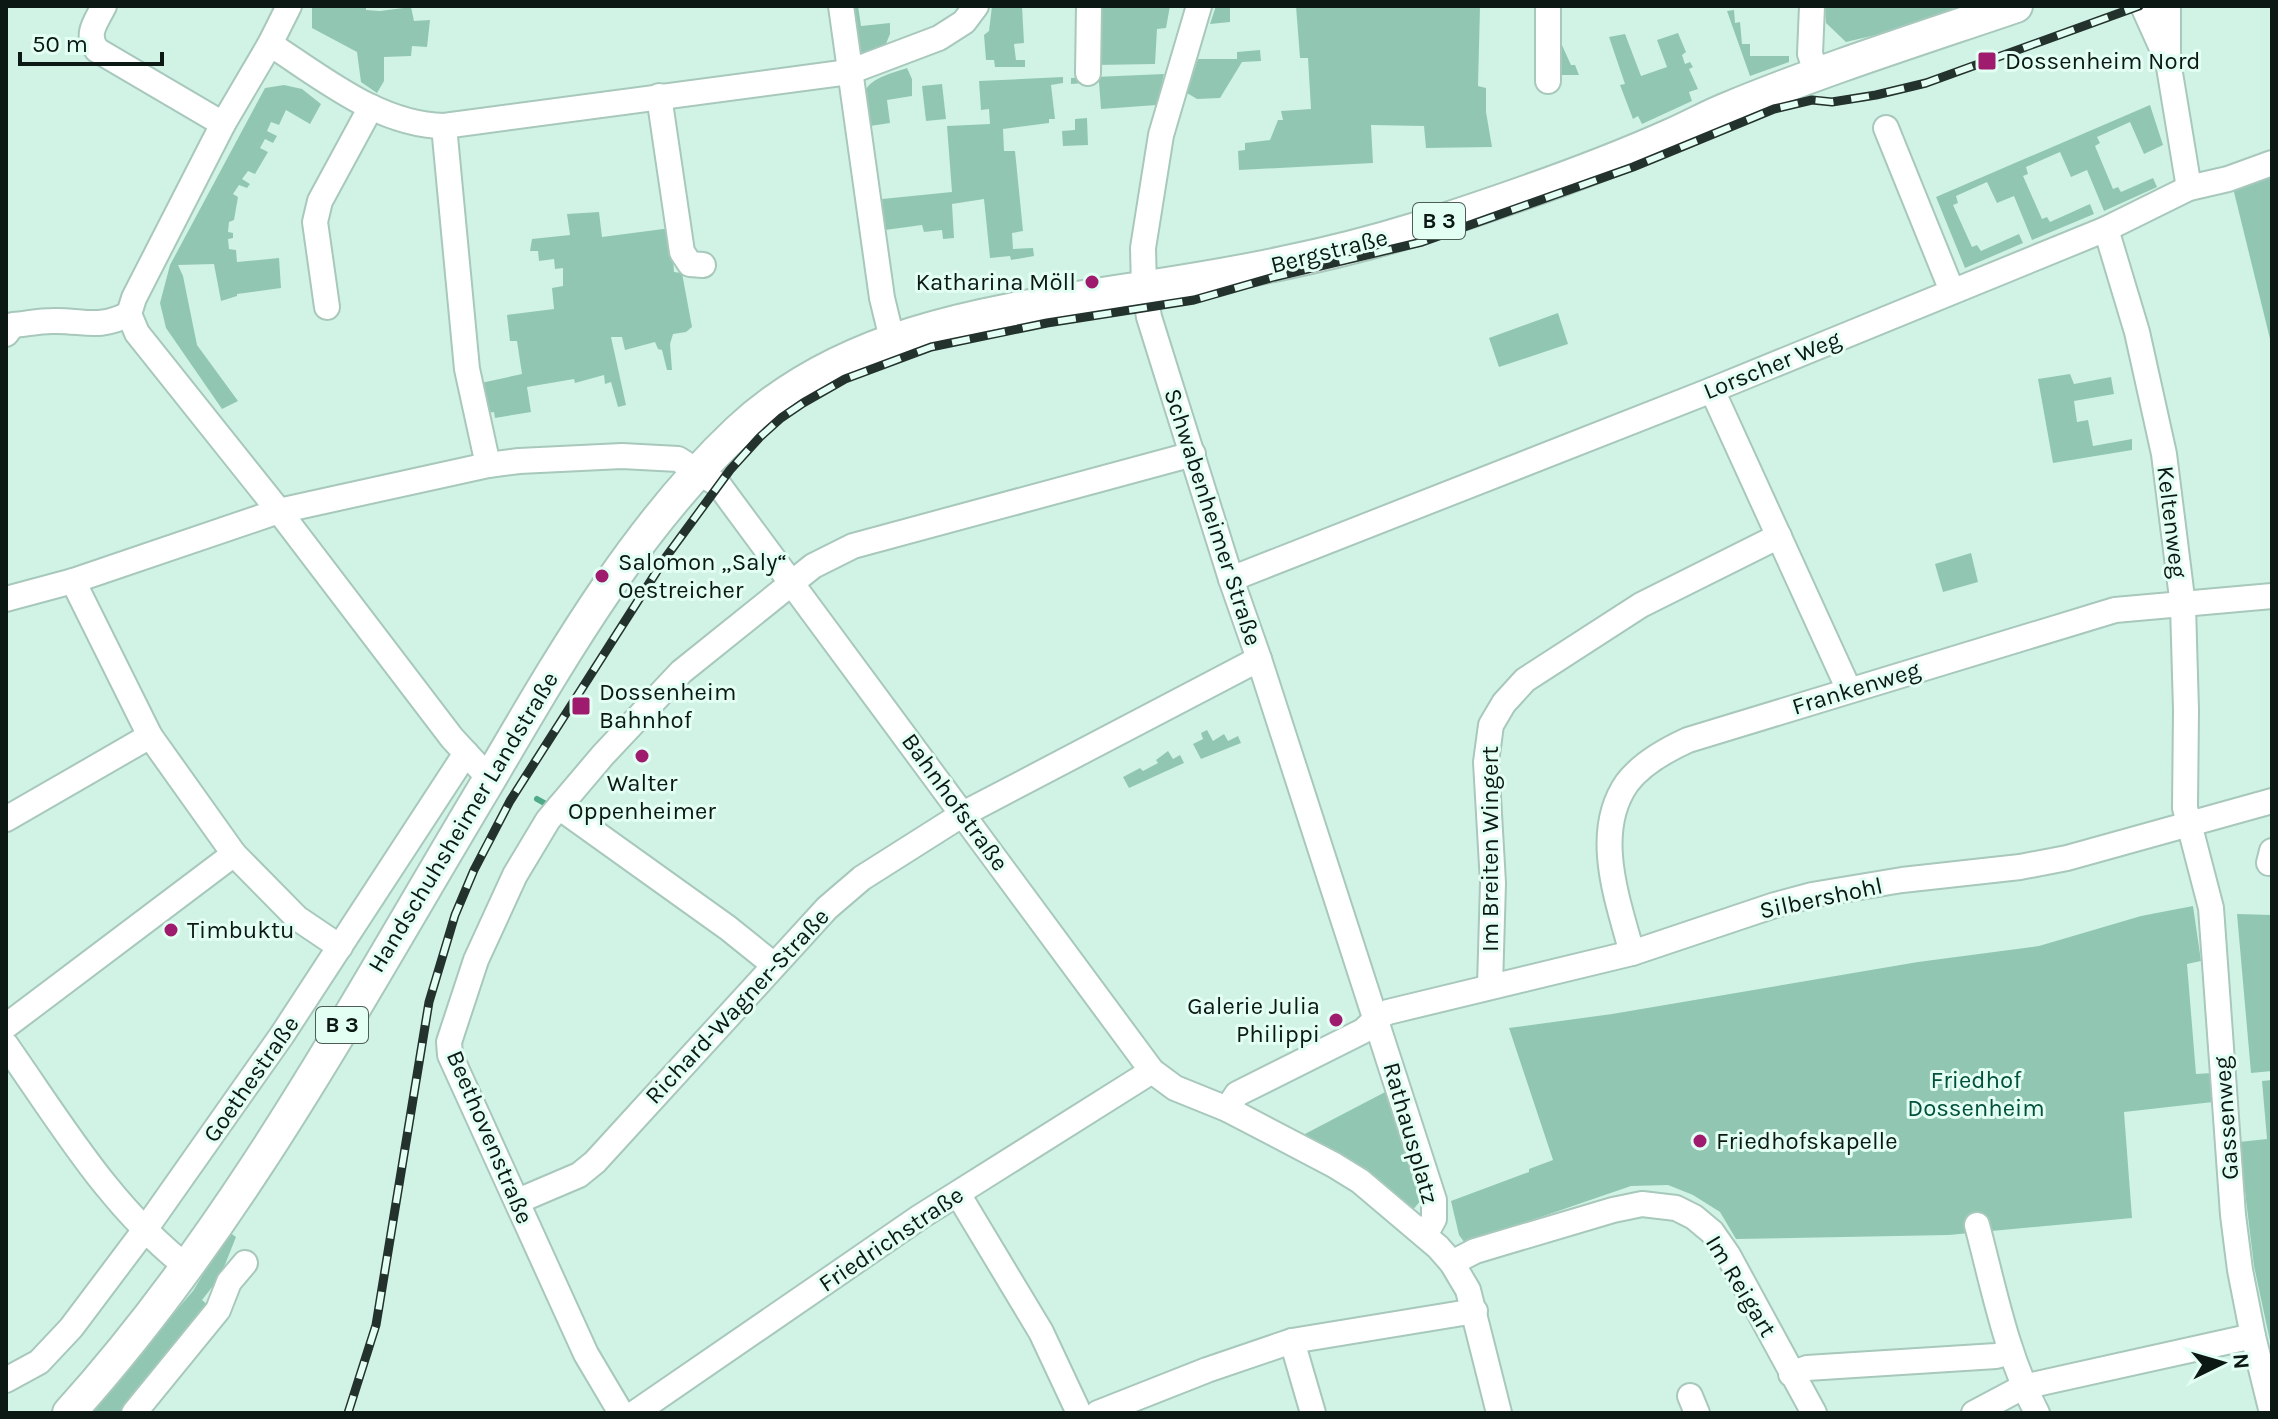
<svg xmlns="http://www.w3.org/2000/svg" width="2278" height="1419" font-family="Karla,sans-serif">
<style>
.green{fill:#91c7b2}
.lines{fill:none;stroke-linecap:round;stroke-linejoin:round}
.stream{stroke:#4eaa8a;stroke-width:6}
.minor-casing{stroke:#a7c8bb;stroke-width:28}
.major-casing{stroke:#a7c8bb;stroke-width:36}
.minor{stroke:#fff;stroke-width:24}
.major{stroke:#fff;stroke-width:32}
.rail-casing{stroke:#23322c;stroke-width:9}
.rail{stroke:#e3fef3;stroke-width:6;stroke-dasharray:18;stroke-linecap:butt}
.poi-dot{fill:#9e1b6d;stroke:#e3fef3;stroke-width:3}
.labels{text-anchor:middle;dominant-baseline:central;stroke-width:6;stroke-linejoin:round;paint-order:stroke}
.shield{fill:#e3fef3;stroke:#4c5d56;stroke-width:2}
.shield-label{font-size:22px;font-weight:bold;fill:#0b1813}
.poi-label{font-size:24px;fill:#0b1813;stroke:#e3fef3;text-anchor:start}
.street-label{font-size:24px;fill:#0b1813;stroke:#e3fef3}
.park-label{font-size:24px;fill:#00503b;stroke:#e3fef3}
</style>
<rect width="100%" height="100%" fill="#d1f3e5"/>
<g class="green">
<polygon points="312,6 366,6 366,10 380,11 411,7 414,21 430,20 427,47 412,46 411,56 384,57 384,81 377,93 361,82 357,52 312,28"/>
<polygon points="849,6 858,6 861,26 890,23 890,34 885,46 869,52 859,52"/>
<polygon points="992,6 1022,6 1024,43 1014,44 1016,60 1025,60 1025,67 995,67 994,60 986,60 984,35 989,31"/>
<polygon points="1096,6 1170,6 1166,28 1157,29 1155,64 1096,65"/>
<polygon points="1216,6 1234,6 1230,7 1230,22 1210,24"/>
<polygon points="1296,6 1312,6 1312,8 1495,6 1480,7 1478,86 1486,88 1486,112 1492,147 1426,148 1424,126 1371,125 1373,163 1239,170 1238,151 1245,150 1245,143 1270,140 1278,120 1283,120 1281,111 1311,109 1308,58 1300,58"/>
<polygon points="1825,6 1970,6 1913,26 1846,42 1826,23"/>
<polygon points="1734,10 1735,23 1740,22 1742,44 1750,44 1750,56 1789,56 1789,62 1750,76 1727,11"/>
<polygon points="1678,33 1686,52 1682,55 1685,64 1690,62 1693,67 1689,69 1698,89 1689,92 1692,101 1642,124 1638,116 1633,119 1620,85 1625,84 1609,37 1625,34 1641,76 1667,67 1657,40"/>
<polygon points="1555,43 1561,43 1571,65 1575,65 1579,75 1554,75"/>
<polygon points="1260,50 1261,61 1242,62 1220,98 1197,99 1187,93 1198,59 1237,59 1237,52"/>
<path d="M907 68 912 79V96L887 100 890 123 870 126 865 91C872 77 893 73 907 68Z"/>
<polygon points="1164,74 1157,105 1101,109 1099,82 1071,84 1071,78"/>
<polygon points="1063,77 1063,83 1051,85 1055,119 1049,119 1049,123 1003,129 1004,151 1015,151 1023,231 1012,233 1013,249 1033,248 1034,256 1011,260 1010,256 990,258 984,199 952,204 954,238 943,239 942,230 924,232 922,225 885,230 882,199 952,192 947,126 990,124 989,109 981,110 979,81"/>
<polygon points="942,84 946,119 926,121 922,86"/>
<polygon points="284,85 302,89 321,104 310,124 286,110 279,125 271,122 267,131 277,136 273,143 265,139 260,148 268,152 255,174 248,171 242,179 250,184 247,188 239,185 233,194 238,197 234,220 229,222 228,232 233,233 233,238 228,239 229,249 236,250 237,262 279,258 281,288 237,294 237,296 221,301 214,264 178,265 183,276 197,345 238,401 222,409 166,328 160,303 170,265 265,88"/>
<polygon points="2150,105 2163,145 2144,154 2130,122 2097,137 2100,143 2095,146 2113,189 2118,187 2121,192 2153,178 2157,187 2104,211 2087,170 2071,177 2060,152 2026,167 2028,174 2023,176 2042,219 2047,217 2050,222 2090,204 2094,214 2032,240 2014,196 1997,203 1987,182 1956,196 1958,203 1953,205 1972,247 1977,245 1981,251 2019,234 2023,243 1965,268 1936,197"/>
<polygon points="1087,118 1088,145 1063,146 1062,131 1075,130 1075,119"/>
<polygon points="2272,173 2272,347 2233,188"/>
<polygon points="599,212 602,237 671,228 674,272 682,273 692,327 686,332 673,334 670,344 672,370 667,370 662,350 658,349 655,342 625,350 622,337 611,337 626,405 618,407 611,382 605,384 604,375 575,383 574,379 527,387 531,412 495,418 494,412 486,413 481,383 522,374 517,341 510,341 507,315 554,309 552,288 563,286 563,268 555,269 554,259 539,261 538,251 530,251 532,239 570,235 567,214"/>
<polygon points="1558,313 1568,344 1499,367 1489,338"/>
<polygon points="2070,374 2074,384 2111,377 2114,394 2074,401 2077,422 2088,420 2093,446 2132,439 2132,450 2053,463 2038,379"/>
<polygon points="1971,553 1978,582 1943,592 1935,564"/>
<polygon points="1207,730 1213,741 1224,734 1228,741 1238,736 1241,743 1201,759 1193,744 1203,739 1201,733"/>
<polygon points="1168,751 1173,759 1180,755 1184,763 1129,788 1123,777 1140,768 1143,771 1158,763 1156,760"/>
<polygon points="2193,906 2201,961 2187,964 2196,1074 2212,1073 2213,1102 2124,1112 2132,1218 1949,1235 1736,1239 1720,1212 1693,1195 1668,1185 1631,1186 1465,1243 1459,1235 1451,1201 1529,1172 1529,1169 1553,1160 1509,1028 1612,1014 1918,962 2039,946 2141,916"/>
<polygon points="2237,914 2272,915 2272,1071 2251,1073"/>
<polygon points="2272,1080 2272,1341 2270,1341 2254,1266 2239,1142 2267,1139 2262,1081"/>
<polygon points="1389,1090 1421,1200 1412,1211 1301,1136"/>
<polygon points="229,1232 236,1237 220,1277 202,1300 211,1308 124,1413 88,1413 193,1291"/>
</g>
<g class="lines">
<polyline class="stream" points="537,799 546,804"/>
<defs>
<g id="minor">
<path d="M104 6C96 22 85 34 97 50L223 124"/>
<polyline points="289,6 270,44 223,124 134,298 129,314 137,333 279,511 452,738 489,778"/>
<polyline points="841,6 882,298 892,339"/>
<polyline points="1199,6 1161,135 1143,248 1144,288 1149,317 1231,579 1259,659 1434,1200 1434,1219 1425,1235"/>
<polyline points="1548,6 1548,81"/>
<polyline points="1812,6 1810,54 1817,74"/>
<polyline points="2143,6 2165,55"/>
<polyline points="2168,6 2168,61 2189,188"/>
<path d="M270 44C323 78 379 125 444 126L849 72 939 38 964 22 976 6"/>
<polyline points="1088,73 1089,6"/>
<polyline points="659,96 682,252 690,264 703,265"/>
<polyline points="444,126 467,369 488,465"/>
<polyline points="1886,128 1952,291"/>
<polyline points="2106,229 2137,332 2164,454 2183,606 2186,710 2185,808 2211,908 2233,1215 2240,1270 2253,1336 2272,1413"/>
<polyline points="327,307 315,222 320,201 371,107"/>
<path d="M6 334 13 325C26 324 39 321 52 321 84 320 97 330 129 314"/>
<polyline points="1712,390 1849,690"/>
<polyline points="1231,579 1712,390 2106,229 2189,188 2228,179 2272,163"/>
<polyline points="73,581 150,736 234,854 297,918 340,947"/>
<polyline points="6,599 73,581 279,511 488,465 519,461 622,456 678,459 719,485 730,500 1152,1071 1175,1088 1227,1109 1334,1165 1360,1181 1438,1247 1452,1263 1468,1290 1499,1413"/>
<polyline points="559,807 728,928 774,965"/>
<polyline points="6,819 150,736"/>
<polyline points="2269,863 2272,851"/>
<path d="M1632 953C1618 901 1592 833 1627 783 1642 763 1666 750 1688 740L2115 610 2272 596"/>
<polyline points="1490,986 1493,883 1486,762 1491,725 1504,703 1525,680 1641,605 1779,536"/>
<polyline points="6,1026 234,854"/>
<path d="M6 1045C62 1125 110 1207 188 1268"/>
<polyline points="1227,1109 1237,1094 1363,1031 1376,1019 1388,1012 1632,953 1775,905 1812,895 1902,880 2020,867 2067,858 2272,801"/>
<polyline points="958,1194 1041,1332 1079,1413"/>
<polyline points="518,1201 579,1175 595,1162 827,908 862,878 963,814 1259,659"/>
<path d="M1977 1225C1994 1289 2006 1354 2037 1413"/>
<polyline points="1452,1263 1475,1251 1613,1210 1642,1204 1676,1208 1694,1217 1712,1232 1728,1255 1814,1413"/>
<polyline points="1292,1341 1313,1413"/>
<polyline points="1791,1374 1807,1368 1996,1356 2010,1352"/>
<polyline points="6,1380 39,1362 71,1328 144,1231 282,1035 466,753"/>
<polyline points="1690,1396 1697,1413"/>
<polyline points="134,1413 218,1310 229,1282 245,1263"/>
<polyline points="621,1413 586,1354 450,1055 449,1042 476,960 515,875 548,820 603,755 681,672 813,566 853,546 1193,454"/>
<polyline points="635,1413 920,1217 1152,1071"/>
<polyline points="1098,1413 1207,1370 1292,1341 1475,1311"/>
<polyline points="1974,1413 2023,1387 2253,1336"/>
</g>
<path id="major" d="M69 1413C238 1226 357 1000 486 785 559 661 632 531 738 431 848 328 998 311 1141 288 1234 274 1326 257 1416 229 1500 202 1588 172 1669 136 1688 128 1707 117 1727 109 1821 70 1919 39 2016 6"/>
</defs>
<use href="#minor" class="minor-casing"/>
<use href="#major" class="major-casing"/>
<use href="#minor" class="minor"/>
<use href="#major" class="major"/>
<defs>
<polyline id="rail" points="348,1413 376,1325 429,1002 455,915 474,870 510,801 666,557 730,470 760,437 781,418 803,403 845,379 931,347 1047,323 1194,300 1274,277 1422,242 1633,167 1774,109 1812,100 1832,102 1876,95 1926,83 2139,6"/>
</defs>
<use href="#rail" class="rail-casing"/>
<use href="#rail" class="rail"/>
</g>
<g class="poi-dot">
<rect x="1977" y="51" width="20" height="20" rx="4"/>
<circle cx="1092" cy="282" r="8"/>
<circle cx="602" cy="576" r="8"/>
<rect x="571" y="696" width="20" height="20" rx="4"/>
<circle cx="642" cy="756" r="8"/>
<circle cx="171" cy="930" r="8"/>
<circle cx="1336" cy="1020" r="8"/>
<circle cx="1700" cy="1141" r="8"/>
</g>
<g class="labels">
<g class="shield">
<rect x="1413" y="203" width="52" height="36" rx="6"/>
<rect x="316" y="1007" width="52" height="36" rx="6"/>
</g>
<g class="shield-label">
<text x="1439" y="221">B 3</text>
<text x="342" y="1025">B 3</text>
</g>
<g class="poi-label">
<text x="2005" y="61">Dossenheim Nord</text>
<text x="1076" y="282" text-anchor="end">Katharina Möll</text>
<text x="618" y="562">Salomon „Saly“<tspan x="618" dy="28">Oestreicher</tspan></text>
<text x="599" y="692">Dossenheim<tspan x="599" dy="28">Bahnhof</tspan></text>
<text x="642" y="783" text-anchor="middle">Walter<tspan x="642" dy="28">Oppenheimer</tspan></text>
<text x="187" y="930">Timbuktu</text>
<text x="1320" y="1006" text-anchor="end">Galerie Julia<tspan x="1320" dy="28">Philippi</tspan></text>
<text x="1716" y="1141">Friedhofskapelle</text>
</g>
<g class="street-label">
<text transform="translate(1329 251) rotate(-14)">Bergstraße</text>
<text transform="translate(1772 365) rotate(-22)">Lorscher Weg</text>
<text transform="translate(1213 517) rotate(72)">Schwabenheimer Straße</text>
<text transform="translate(2172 522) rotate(83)">Keltenweg</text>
<text transform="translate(1856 688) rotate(-17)">Frankenweg</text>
<text transform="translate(955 802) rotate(54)">Bahnhofstraße</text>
<text transform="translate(463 822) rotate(-59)">Handschuhsheimer Landstraße</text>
<text transform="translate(1490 849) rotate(-90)">Im Breiten Wingert</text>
<text transform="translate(1821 898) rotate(-12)">Silbershohl</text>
<text transform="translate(737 1006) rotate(-47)">Richard-Wagner-Straße</text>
<text transform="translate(251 1079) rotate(-55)">Goethestraße</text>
<text transform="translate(2226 1118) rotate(-94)">Gassenweg</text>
<text transform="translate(1411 1133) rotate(74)">Rathausplatz</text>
<text transform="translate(490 1137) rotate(67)">Beethovenstraße</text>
<text transform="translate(891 1239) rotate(-34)">Friedrichstraße</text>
<text transform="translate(1741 1286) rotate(59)">Im Reigart</text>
</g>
<g class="park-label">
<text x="1976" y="1080">Friedhof<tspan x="1976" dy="28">Dossenheim</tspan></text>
</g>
</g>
<rect width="2278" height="1419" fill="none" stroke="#0b1813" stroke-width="16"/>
<g transform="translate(2222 1363) rotate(85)" stroke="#e3fef3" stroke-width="6" paint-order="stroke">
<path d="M0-6L14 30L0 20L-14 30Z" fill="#0b1813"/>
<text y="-12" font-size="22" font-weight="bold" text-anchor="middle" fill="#0b1813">N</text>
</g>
<path d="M20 52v12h142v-12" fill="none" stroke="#0b1813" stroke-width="4"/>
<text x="32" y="52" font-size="24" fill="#0b1813" stroke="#e3fef3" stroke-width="6" paint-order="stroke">50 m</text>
</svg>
